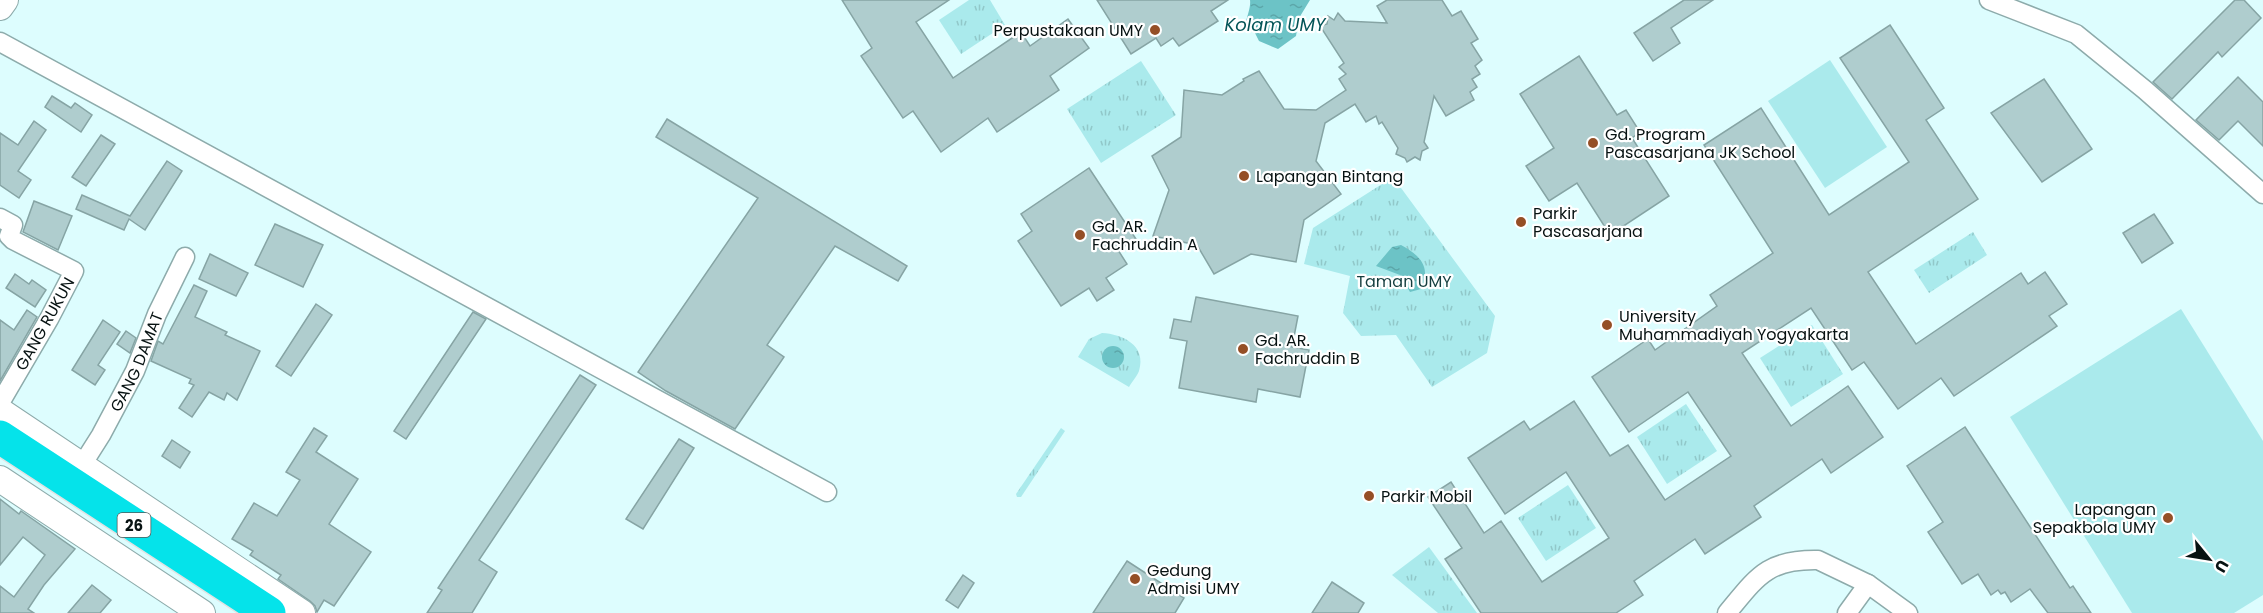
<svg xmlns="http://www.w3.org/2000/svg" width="2263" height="613" font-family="Poppins,sans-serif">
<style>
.park{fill:url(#park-tufts)}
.pitch{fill:#aaeaec}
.water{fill:url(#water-ripples)}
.building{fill:#afcdce;stroke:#86a4a4;stroke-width:1.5}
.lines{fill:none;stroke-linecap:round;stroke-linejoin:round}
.street-casing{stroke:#8dabab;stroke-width:21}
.secondary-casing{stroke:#8dabab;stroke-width:28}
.highway-casing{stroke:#e1e3e3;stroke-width:36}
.street{stroke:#fff;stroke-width:18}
.secondary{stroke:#fff;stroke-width:26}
.highway{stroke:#05e3ea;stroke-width:33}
.poi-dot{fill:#954f26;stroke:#fff;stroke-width:2}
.labels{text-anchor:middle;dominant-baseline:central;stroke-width:4.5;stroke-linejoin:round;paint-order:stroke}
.shield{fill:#fff;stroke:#515959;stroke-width:1.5}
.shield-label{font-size:15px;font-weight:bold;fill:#071212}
.poi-label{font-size:16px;fill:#071212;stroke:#fff;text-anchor:start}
.park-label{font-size:16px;fill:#153e3f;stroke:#fff}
.street-label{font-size:16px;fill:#071212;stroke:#fff}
.water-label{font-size:18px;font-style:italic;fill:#035457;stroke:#fff}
</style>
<defs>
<pattern id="park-tufts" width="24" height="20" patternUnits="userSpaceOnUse" patternTransform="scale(1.5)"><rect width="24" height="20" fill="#aaeaec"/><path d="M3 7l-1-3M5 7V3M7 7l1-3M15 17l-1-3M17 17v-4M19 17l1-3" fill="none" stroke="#91c8c9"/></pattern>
<pattern id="water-ripples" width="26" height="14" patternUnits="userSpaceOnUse" patternTransform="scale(1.5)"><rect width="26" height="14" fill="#6cc3c6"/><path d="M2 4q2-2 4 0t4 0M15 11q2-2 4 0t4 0" fill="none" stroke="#5ca6a9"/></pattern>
</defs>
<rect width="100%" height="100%" fill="#ddfdfe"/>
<g class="park">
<polygon points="969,0 990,0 1005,25 961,54 939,20"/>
<polygon points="1141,61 1176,115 1101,163 1067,109"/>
<polygon points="1393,177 1495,316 1487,353 1432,387 1396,335 1361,336 1343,313 1350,276 1304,264 1313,228"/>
<polygon points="1973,232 1987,255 1929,293 1914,270"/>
<polygon points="1812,325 1843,374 1791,407 1760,358"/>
<path d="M1102 333C1122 334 1147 345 1139 371 1137 376 1132 382 1129 387L1078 357 1089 339Z"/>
<polygon points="1686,404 1717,451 1667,484 1637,437"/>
<polygon points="1061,428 1065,431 1021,497 1017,497 1016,494"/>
<polygon points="1568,485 1596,528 1546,561 1518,518"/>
<polygon points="1429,547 1477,613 1438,613 1392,575"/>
</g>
<g class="pitch">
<polygon points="1830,60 1887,147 1825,188 1768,101"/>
<polygon points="2181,309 2263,441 2263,595 2234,613 2132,613 2010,417"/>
</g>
<g class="water">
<path d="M1250 0H1310L1299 18 1296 36 1278 49 1259 41 1253 29 1246 23C1247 15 1251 8 1250 0Z"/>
<path d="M1401 245C1419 255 1432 266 1421 289L1410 292 1400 275 1376 266 1392 247Z"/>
<circle cx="1113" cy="357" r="11"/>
</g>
<g class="building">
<polygon points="842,0 949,0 916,22 953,78 1021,32 1030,46 1068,19 1089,48 1050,76 1059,90 997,132 988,118 941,152 913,111 903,118 861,56 872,48"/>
<polygon points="1097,0 1228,0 1211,11 1218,21 1179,46 1173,38 1161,46 1156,38 1131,54"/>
<polygon points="1387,0 1442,0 1452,16 1461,11 1478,39 1471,43 1482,60 1475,66 1480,74 1472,79 1477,87 1470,92 1474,100 1446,116 1434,96 1424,142 1428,148 1422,151 1420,160 1415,157 1407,162 1405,158 1396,154 1398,148 1382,122 1379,124 1376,116 1366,122 1355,104 1325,123 1316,161 1341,194 1304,220 1296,262 1251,254 1214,274 1197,245 1153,236 1169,190 1152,156 1181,137 1184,90 1222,95 1244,81 1243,79 1259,71 1284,109 1316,110 1346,90 1339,79 1346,74 1339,67 1344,63 1320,26 1327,24 1328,16 1334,20 1338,13 1345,21 1387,23 1377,6"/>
<polygon points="1684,0 1713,0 1671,28 1680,43 1653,61 1634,33"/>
<polygon points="2235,0 2244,0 2261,18 2222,57 2218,52 2172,99 2153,82"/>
<polygon points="1890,25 1944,108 1926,120 1978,199 1868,272 1916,344 2021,273 2028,284 2045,272 2067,304 2049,316 2057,326 1954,396 1941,378 1898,409 1864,362 1852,370 1811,308 1742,353 1791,426 1848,386 1883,437 1831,473 1822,459 1754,506 1761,517 1705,554 1695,539 1634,581 1643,595 1616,613 1481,613 1445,559 1462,548 1428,497 1451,482 1484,533 1501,521 1542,582 1609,538 1566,472 1505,514 1468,458 1524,421 1530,430 1574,401 1610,456 1628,445 1665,500 1731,456 1688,392 1629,432 1592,377 1648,339 1655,350 1717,306 1710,295 1773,253 1704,145 1761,108 1829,215 1909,162 1840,58"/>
<polygon points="1579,56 1617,115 1626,110 1640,132 1632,138 1669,196 1610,235 1577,183 1549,201 1526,166 1554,148 1520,94"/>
<polygon points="2238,77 2263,102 2263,146 2238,121 2219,140 2196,120"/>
<polygon points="2044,79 2092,149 2042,182 1991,113"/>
<polygon points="52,96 71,108 75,103 92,115 81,132 45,107"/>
<polygon points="667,119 907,266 898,281 835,246 767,345 784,357 735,429 666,391 638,372 758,198 656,137"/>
<polygon points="34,121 46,130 18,171 31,180 19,198 0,185 0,133 18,145"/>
<polygon points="101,135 115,144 86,186 72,177"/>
<polygon points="167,161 182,171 145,230 129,219 124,230 76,209 82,195 130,216"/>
<polygon points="1089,168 1136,239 1118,250 1127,264 1106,278 1114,290 1097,301 1089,288 1061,306 1018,241 1032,231 1021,214"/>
<polygon points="34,201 72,216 58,250 23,232"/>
<polygon points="2154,214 2173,243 2142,263 2123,233"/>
<polygon points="275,224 323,245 303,287 255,265"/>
<polygon points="210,254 248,273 236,296 199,279"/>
<polygon points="15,274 29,284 32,280 46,290 35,307 6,288"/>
<polygon points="194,285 207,291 195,317 227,332 225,335 260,351 237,400 227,393 224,400 209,392 192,417 179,408 194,385 189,383 191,379 151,361 158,341 163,344"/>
<polygon points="1196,297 1298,316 1292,347 1309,350 1300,397 1258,389 1256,402 1179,388 1187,341 1170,338 1174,319 1191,322"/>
<polygon points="316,304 332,315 291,376 276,366"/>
<polygon points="27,310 37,317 0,381 0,320 14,330"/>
<polygon points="473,312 486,319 406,439 394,431"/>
<polygon points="103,320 120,332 98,365 105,370 95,385 72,370"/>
<polygon points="126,331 136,338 130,353 117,344"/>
<polygon points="580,375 596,385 479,560 497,572 472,613 427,613 442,590 438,588"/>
<polygon points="1965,427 2070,588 2073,586 2091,613 2048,613 2030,589 2011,602 2005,592 2001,594 1998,590 1991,595 1978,574 1962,584 1928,532 1943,522 1907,466"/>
<polygon points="314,428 327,436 316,452 358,479 329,524 371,552 334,606 324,600 317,612 315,606 310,601 278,579 281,575 250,555 253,551 232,539 254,503 277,516 300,480 286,472"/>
<polygon points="679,439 694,448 643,529 626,519"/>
<polygon points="172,440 190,452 180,468 162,456"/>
<polygon points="0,499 19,514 21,511 75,549 44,585 28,609 34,613 0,613 0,586 14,597 45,555 23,537 0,565"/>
<polygon points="1127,561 1184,598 1175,613 1093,613"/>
<polygon points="963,575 974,583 958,608 946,600"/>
<polygon points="1332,582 1364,603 1358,613 1312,613"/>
<polygon points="92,585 111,600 100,613 68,613"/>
</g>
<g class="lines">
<defs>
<g id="street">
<polyline points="1989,0 2076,34 2145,90 2263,194"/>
<polyline points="0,42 827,492"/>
<polyline points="0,218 13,225 9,236 13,240 74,271 49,319 0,403"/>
<path id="s1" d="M82 465 101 435 135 371 157 314 185 257"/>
<path d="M1727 613C1757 577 1767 559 1818 560L1868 584 1908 613"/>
<polyline points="1847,613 1868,584"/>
</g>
<g id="secondary">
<polyline points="0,7 5,0"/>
<polyline points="0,411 302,613"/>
<polyline points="0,479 202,613"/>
</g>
<polyline id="highway" points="0,437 269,613"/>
</defs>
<use href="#street" class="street-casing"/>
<use href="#secondary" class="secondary-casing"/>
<use href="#highway" class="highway-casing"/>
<use href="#street" class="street"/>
<use href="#secondary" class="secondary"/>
<use href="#highway" class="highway"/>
</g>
<g class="poi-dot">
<circle cx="1155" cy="30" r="6"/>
<circle cx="1593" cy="143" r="6"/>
<circle cx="1244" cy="176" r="6"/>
<circle cx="1521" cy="222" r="6"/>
<circle cx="1080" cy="235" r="6"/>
<circle cx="1607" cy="325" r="6"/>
<circle cx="1243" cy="349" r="6"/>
<circle cx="1369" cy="496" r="6"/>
<circle cx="2168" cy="518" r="6"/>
<circle cx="1135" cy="579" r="6"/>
</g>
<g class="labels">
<rect class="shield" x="117.5" y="513" width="33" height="24" rx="4.5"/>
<g class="shield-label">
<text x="134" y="525">26</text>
</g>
<g class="poi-label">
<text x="1143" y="30" text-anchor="end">Perpustakaan UMY</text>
<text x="1605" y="134">Gd. Program<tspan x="1605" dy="18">Pascasarjana JK School</tspan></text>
<text x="1256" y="176">Lapangan Bintang</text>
<text x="1533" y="213">Parkir<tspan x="1533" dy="18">Pascasarjana</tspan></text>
<text x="1092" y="226">Gd. AR.<tspan x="1092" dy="18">Fachruddin A</tspan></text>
<text x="1619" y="316">University<tspan x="1619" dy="18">Muhammadiyah Yogyakarta</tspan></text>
<text x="1255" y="340">Gd. AR.<tspan x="1255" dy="18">Fachruddin B</tspan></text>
<text x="1381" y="496">Parkir Mobil</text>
<text x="2156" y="509" text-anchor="end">Lapangan<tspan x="2156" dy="18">Sepakbola UMY</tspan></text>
<text x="1147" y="570">Gedung<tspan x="1147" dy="18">Admisi UMY</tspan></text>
</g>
<g class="park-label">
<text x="1404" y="281">Taman UMY</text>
</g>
<g class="street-label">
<text transform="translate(45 324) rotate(-61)">GANG RUKUN</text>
<text stroke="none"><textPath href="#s1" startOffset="117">GANG DAMAT</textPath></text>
</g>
<g class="water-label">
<text x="1275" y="24">Kolam UMY</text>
</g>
</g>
<g transform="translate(2209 559) rotate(120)" stroke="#ffffff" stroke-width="4.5" paint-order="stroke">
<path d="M0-4.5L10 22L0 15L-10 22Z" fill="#071212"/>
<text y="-9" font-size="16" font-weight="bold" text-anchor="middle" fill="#071212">U</text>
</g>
</svg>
